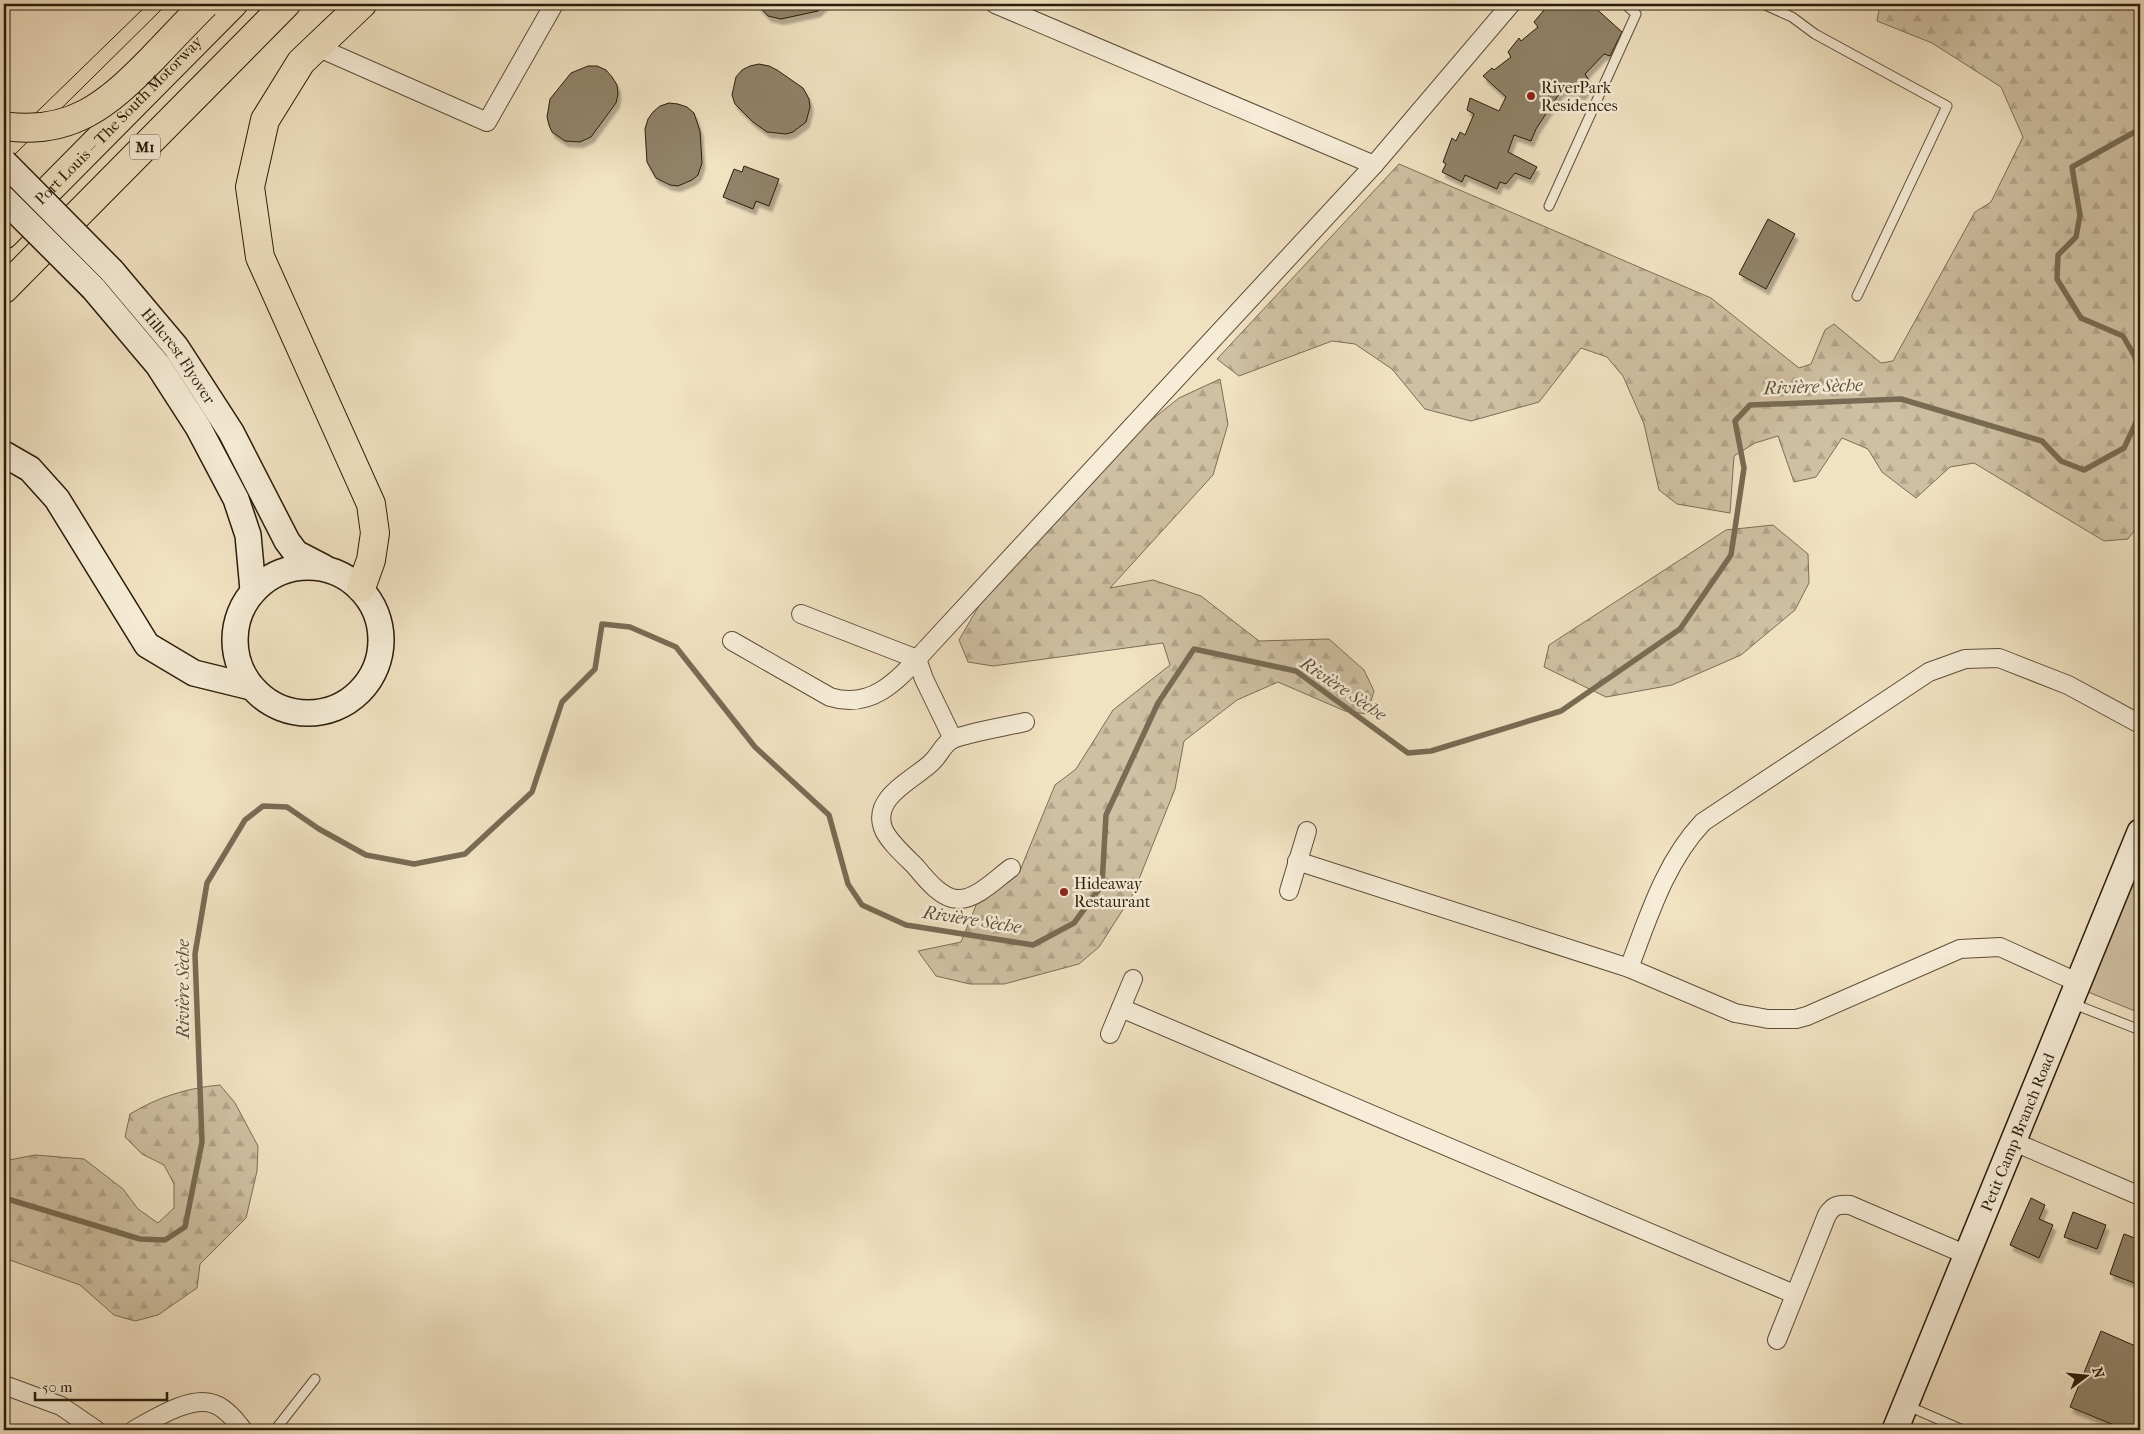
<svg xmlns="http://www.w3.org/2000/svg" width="2144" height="1434" font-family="'IM FELL French Canon',serif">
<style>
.forest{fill:url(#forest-firs);stroke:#7c6e57}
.pitch{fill:#cfc0a3;stroke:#7c6e57}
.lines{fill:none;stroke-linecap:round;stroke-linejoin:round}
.stream{stroke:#796b54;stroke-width:5.5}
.building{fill:#91836a;stroke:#2a1c0b;filter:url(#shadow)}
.lane-casing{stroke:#5c4e39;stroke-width:11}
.street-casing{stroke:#5c4e39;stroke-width:20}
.secondary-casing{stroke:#2a1c0b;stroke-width:28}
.highway-casing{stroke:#2a1c0b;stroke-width:30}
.lane{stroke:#f6ecd7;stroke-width:9}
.street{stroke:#f6ecd7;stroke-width:18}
.secondary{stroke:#f6ecd7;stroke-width:25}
.highway{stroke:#f1e2c2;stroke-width:28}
.tram{stroke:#2a1c0b;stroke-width:1}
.secondary-bridge-casing{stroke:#2a1c0b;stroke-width:28;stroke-linecap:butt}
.highway-bridge-casing{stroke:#2a1c0b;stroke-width:30;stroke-linecap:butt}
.secondary-bridge{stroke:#f6ecd7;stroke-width:25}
.highway-bridge{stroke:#f1e2c2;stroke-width:28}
.poi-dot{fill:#8f2418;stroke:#f6ecd7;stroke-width:2}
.labels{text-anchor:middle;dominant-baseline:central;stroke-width:5;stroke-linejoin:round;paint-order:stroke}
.shield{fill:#f6ecd7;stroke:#675a48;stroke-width:1}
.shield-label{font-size:15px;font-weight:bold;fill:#2a1c0b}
.poi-label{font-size:16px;fill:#2a1c0b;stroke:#f6ecd7;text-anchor:start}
.street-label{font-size:16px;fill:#2a1c0b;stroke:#f6ecd7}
.water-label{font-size:18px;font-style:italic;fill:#5e503b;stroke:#f6ecd7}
</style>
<defs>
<pattern id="forest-firs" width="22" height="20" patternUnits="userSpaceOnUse" patternTransform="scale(1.25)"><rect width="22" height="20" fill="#cfc0a3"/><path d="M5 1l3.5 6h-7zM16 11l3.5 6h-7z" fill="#b2a48b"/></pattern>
<filter id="shadow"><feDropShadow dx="3" dy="5.5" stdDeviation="1" flood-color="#0004"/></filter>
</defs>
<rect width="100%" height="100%" fill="#f1e2c2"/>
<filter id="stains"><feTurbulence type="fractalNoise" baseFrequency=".004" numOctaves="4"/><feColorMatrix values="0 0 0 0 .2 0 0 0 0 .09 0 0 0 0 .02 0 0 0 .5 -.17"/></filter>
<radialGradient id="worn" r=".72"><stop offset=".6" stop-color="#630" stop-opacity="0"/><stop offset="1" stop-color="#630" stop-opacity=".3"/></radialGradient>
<g class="forest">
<polygon points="1880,4 2140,4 2140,523 2128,539 2104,541 1974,463 1950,467 1916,498 1882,472 1868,449 1842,438 1816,477 1794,482 1778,436 1755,443 1734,456 1730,513 1677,504 1659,490 1644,424 1623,376 1607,357 1581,348 1539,402 1471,421 1425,409 1392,369 1355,344 1332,341 1239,376 1217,359 1399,164 1711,298 1799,368 1811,364 1825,330 1834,324 1881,363 1893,361 1975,212 1991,202 2023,137 2001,87 1932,43 1877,21"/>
<polygon points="1220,379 1228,424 1213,475 1110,588 1153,580 1201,596 1259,641 1329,639 1364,670 1374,691 1367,714 1345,711 1278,682 1237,700 1184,741 1175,789 1133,894 1099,947 1079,964 1004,984 970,984 936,976 918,951 961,942 979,898 1019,873 1055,785 1076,769 1113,710 1170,665 1163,643 993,666 968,662 959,640 983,599 1125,441 1179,398"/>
<polygon points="1773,525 1808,554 1809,583 1795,610 1741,655 1672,685 1606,697 1544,667 1549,645 1726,530"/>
<path d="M220 1085 235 1103 258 1146 257 1171 246 1218 200 1264 197 1288 158 1315 135 1321 114 1315 80 1285 4 1258V1161L35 1155 84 1159 123 1189 138 1209 158 1223 174 1208V1184L164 1165 142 1154 125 1137 130 1114C158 1097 187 1088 220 1085Z"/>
</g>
<polygon class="pitch" points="2140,854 2140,1013 2083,990"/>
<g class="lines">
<g class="stream">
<polyline points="2140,129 2072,167 2080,215 2076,237 2058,255 2057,279 2081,318 2123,336 2135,357 2140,377"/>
<polyline points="4,1198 140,1239 165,1240 185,1227 202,1142 195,954 207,883 245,820 263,806 287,807 319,829 366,855 414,864 465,854 532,792 562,702 595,669 602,624 630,627 676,647 755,747 829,815 848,884 862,905 906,925 1033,945 1074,923 1102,885 1106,815 1158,703 1194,649 1296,671 1408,753 1431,751 1561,711 1680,629 1731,555 1744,468 1735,421 1750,405 1901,399 2042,441 2061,461 2084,470 2124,448 2140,414"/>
</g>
</g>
<g class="building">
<polygon points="757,4 825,4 818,11 781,19 768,16"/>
<polygon points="1549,4 1551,6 1554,4 1591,4 1622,32 1610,56 1604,54 1585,74 1590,82 1582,95 1572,90 1561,91 1536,129 1531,141 1514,135 1508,152 1537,167 1530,179 1515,173 1506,184 1500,182 1497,189 1465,175 1462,182 1442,172 1446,164 1443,162 1452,138 1456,141 1460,132 1465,135 1474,114 1467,110 1470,98 1499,111 1506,97 1483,76 1492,68 1494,70 1511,57 1508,52 1519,38 1521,41 1538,27 1534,22"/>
<polygon points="759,64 769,66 777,70 803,88 809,99 810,107 806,122 793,132 786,134 767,132 753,122 735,104 732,95 736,77 742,70 750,66"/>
<polygon points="588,66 597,66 606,70 612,77 617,85 618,94 616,103 591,137 580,142 565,141 552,132 549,125 547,117 550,99 571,73"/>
<polygon points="669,103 678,104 687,107 694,113 700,131 702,163 698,175 692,180 678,186 670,185 656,178 647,162 645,129 648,119 653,112 660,106"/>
<polygon points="744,166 779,179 769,206 756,201 753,209 723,197 734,169 742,172"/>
<polygon points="1768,219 1795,234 1766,289 1739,274"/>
<polygon points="2031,1198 2045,1205 2039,1219 2053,1225 2039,1258 2010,1245"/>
<polygon points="2073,1212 2106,1225 2097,1249 2064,1237"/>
<polygon points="2124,1234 2140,1240 2140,1285 2110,1274"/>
<polygon points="2101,1331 2140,1348 2140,1430 2126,1430 2070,1407"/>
</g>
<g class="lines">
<defs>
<g id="lane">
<polyline points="1763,4 1792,17 1815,34 1947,106 1857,296"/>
<polyline points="1549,206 1636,14 1625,4"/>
<polyline points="2071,1003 2140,1030"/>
<polyline points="1908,1406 1963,1430"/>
<polyline points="275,1430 315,1379"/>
</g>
<g id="street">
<polyline points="995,4 1374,165"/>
<polyline points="317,47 487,122 554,4"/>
<polyline points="801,614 917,659 924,679 953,739"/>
<path d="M732 641 830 697C875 711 902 675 929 646L1374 165 1511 4"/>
<polyline points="1297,861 1629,968 1735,1013 1768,1019 1796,1019 1807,1016 1960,949 2000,947 2077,982"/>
<path d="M1011 868C997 878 977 899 959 899 942 900 925 878 915 866 906 857 887 840 883 828 872 797 913 780 931 763 939 756 942 746 951 740 964 733 1009 726 1025 722"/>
<polyline points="1289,891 1307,831"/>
<path d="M1629 968C1648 918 1665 862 1703 822L1929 672 1965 659 1999 658 2068 685 2140 724"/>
<polyline points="1121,1008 1794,1294"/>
<polyline points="1110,1034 1133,979"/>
<polyline points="2012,1141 2140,1196"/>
<path d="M1777 1340 1827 1215C1833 1205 1839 1204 1850 1205L1967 1255"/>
<polyline points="4,1385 61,1406 96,1430"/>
<path d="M134 1430C154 1419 191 1395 214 1404 226 1408 236 1421 243 1430"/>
</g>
<g id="secondary">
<path id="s1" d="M112 271 176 347 231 432 287 541 296 553 323 567"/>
<polyline points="93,288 158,365 198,427 236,499 248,535 253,590"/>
<polyline points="4,454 30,469 57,499 147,645 194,673 251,687"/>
<circle cx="308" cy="640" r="73"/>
<path id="s2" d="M1895 1430 2140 832"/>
</g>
<g id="highway">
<path id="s3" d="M4 235 233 4"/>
<polyline points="4,289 286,4"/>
<polyline points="361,588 371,560 375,533 371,504 260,257 250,187 265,120 301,62 362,4"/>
</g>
</defs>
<use href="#lane" class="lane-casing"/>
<use href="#street" class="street-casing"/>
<use href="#secondary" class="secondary-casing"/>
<use href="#highway" class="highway-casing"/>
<use href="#lane" class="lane"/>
<use href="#street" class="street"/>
<use href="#secondary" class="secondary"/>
<use href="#highway" class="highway"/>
<g class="tram">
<polyline points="4,144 148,4"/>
<polyline points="4,165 167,4"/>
</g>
<defs>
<g id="secondary-bridge">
<polyline points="4,162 112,271"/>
<polyline points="4,199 93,288"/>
</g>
<path id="highway-bridge" d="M4 126C71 136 108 104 152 59 170 40 187 22 205 4"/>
</defs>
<use href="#secondary-bridge" class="secondary-bridge-casing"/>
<use href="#highway-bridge" class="highway-bridge-casing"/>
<use href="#secondary-bridge" class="secondary-bridge"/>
<use href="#highway-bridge" class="highway-bridge"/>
</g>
<g class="poi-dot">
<circle cx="1531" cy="96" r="5"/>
<circle cx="1064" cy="892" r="5"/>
</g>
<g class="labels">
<rect class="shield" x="130" y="134.5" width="30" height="25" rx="4"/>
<g class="shield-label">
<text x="145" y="147">M1</text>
</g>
<g class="poi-label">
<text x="1541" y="87">RiverPark<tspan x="1541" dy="18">Residences</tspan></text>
<text x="1074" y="883">Hideaway<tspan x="1074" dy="18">Restaurant</tspan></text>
</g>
<g class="street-label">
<text stroke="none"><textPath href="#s3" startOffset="162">Port Louis – The South Motorway</textPath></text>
<text stroke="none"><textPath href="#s1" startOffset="108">Hillcrest Flyover</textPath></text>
<text stroke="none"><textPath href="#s2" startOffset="322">Petit Camp Branch Road</textPath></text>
</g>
<g class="water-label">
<text transform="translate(1813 387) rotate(-2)">Rivière Sèche</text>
<text transform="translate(1343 689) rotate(34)">Rivière Sèche</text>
<text transform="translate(972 920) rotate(9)">Rivière Sèche</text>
<text transform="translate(183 989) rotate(-90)">Rivière Sèche</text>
</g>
</g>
<rect width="2144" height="1434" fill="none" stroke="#f1e2c2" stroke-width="20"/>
<rect x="5" y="5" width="2134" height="1424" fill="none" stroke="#2a1c0b" stroke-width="2.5"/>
<rect x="10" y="10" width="2124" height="1414" fill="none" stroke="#2a1c0b"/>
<g transform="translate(2086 1376) rotate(74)" stroke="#f6ecd7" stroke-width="4" paint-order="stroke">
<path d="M0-4L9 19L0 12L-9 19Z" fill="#2a1c0b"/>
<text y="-8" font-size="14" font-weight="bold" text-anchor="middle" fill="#2a1c0b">N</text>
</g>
<path d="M35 1392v8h132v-8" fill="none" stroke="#2a1c0b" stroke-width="2.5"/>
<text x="42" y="1392" font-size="15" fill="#2a1c0b" stroke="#f6ecd7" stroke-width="4" paint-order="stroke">50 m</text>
<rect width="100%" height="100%" filter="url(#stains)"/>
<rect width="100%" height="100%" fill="url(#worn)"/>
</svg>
